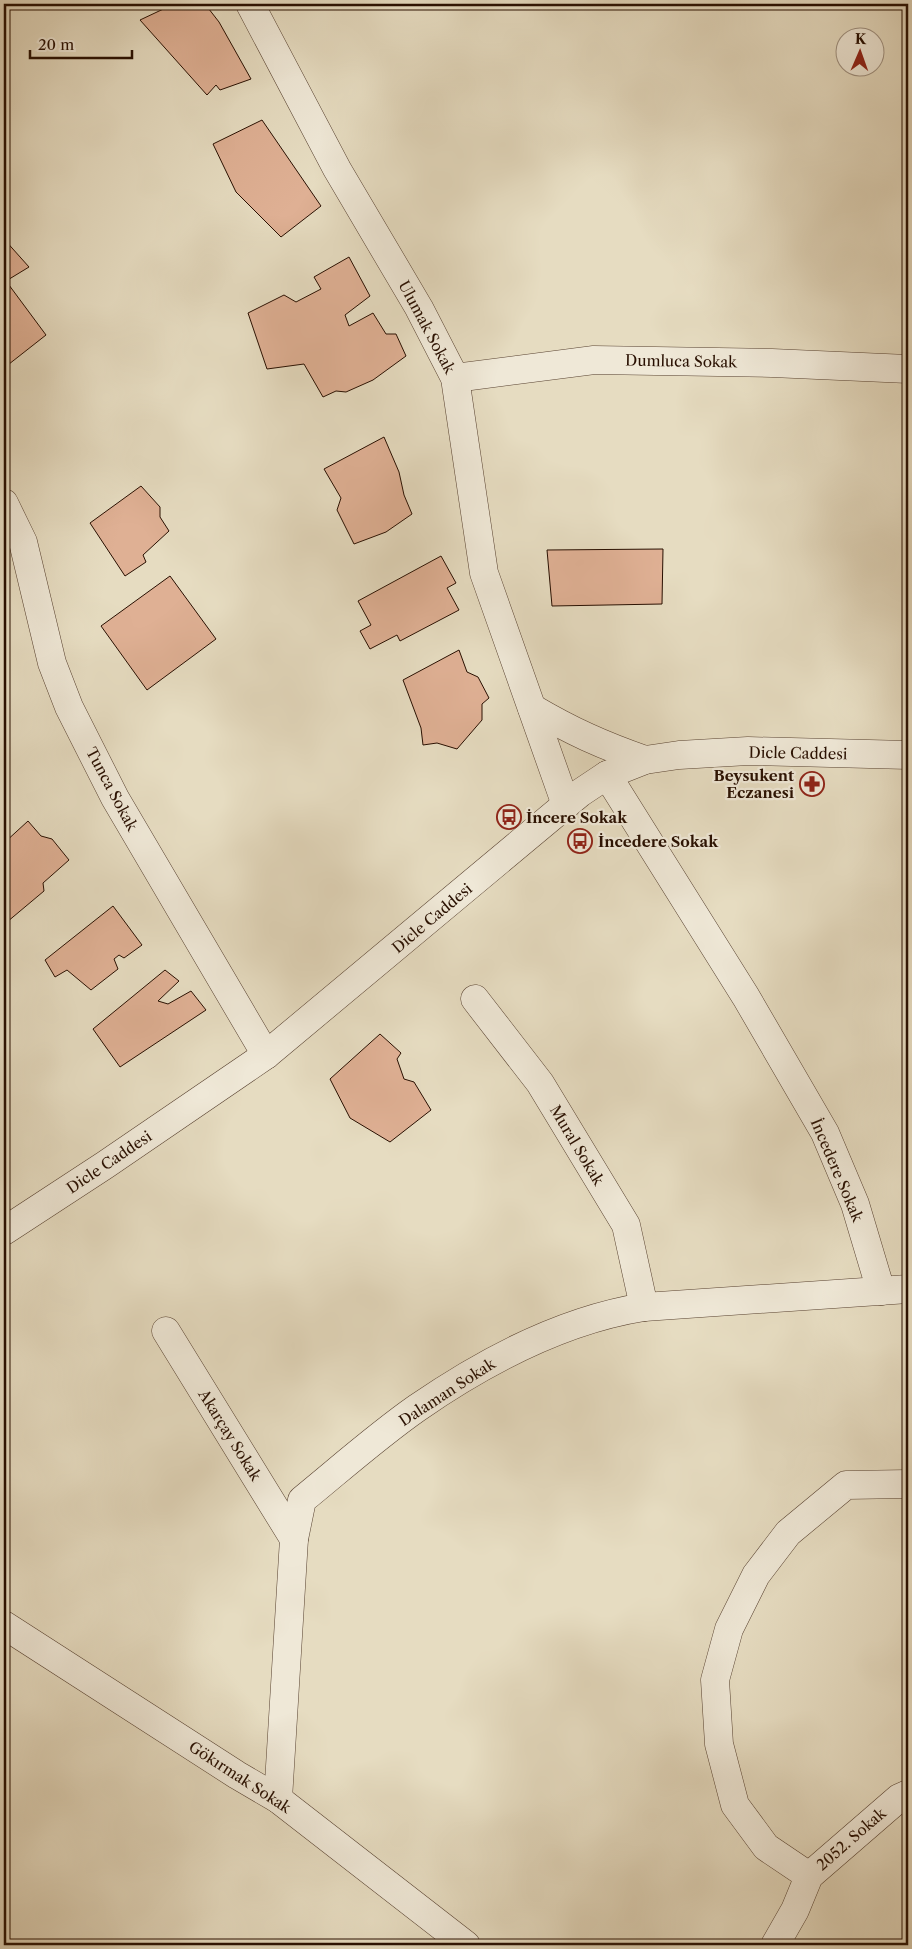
<svg xmlns="http://www.w3.org/2000/svg" width="912" height="1949" font-family="'Libre Caslon Text',serif">
<style>
.building{fill:#dfb094;stroke:#280f01}
.lines{fill:none;stroke-linecap:round;stroke-linejoin:round}
.minor-casing{stroke:#584231;stroke-width:29}
.minor{stroke:#efe8d7;stroke-width:28}
.labels{text-anchor:middle;dominant-baseline:central;stroke-width:4.5;stroke-linejoin:round;paint-order:stroke}
.street-label{font-size:15px;fill:#280f01;stroke:#efe8d7}
.poi-label{font-size:15px;font-weight:bold;fill:#280f01;stroke:#efe8d7;text-anchor:start}
</style>
<rect width="100%" height="100%" fill="#e6dcc1"/>
<filter id="stains"><feTurbulence type="fractalNoise" baseFrequency=".004" numOctaves="4"/><feColorMatrix values="0 0 0 0 .2 0 0 0 0 .09 0 0 0 0 .02 0 0 0 .5 -.17"/></filter>
<radialGradient id="worn" r=".72"><stop offset=".6" stop-color="#630" stop-opacity="0"/><stop offset="1" stop-color="#630" stop-opacity=".3"/></radialGradient>
<g class="building">
<polygon points="174,4 205,4 219,22 251,79 220,90 216,85 207,95 140,20"/>
<polygon points="262,120 321,206 281,237 236,192 213,144"/>
<polygon points="4,239 29,267 6,281 46,335 4,368"/>
<polygon points="349,257 370,296 345,315 349,326 373,313 386,334 396,334 406,356 373,380 346,392 336,391 323,397 304,364 267,369 248,313 284,295 296,302 321,289 314,277"/>
<polygon points="384,437 399,472 404,495 412,514 386,532 354,544 337,510 341,498 324,469"/>
<polygon points="141,486 160,507 160,517 169,531 143,555 146,562 125,576 90,523"/>
<polygon points="663,549 662,604 552,606 547,550"/>
<polygon points="441,556 456,583 447,588 459,610 400,641 397,635 370,649 360,631 371,625 358,601"/>
<polygon points="170,576 216,639 147,690 101,626"/>
<polygon points="459,650 467,672 478,677 489,698 482,704 482,720 457,749 437,743 423,745 421,728 403,680"/>
<polygon points="28,821 41,836 52,839 69,860 43,883 44,891 7,922 4,920 4,843"/>
<polygon points="113,906 142,945 124,958 119,955 114,959 118,969 91,990 67,970 55,977 45,960"/>
<polygon points="165,970 179,981 158,1001 168,1004 191,991 206,1010 120,1067 93,1029"/>
<polygon points="380,1034 401,1053 397,1059 404,1079 414,1082 431,1110 390,1142 350,1118 330,1079"/>
</g>
<g class="lines">
<defs>
<g id="minor">
<polyline points="250,4 337,169 419,308 455,378 484,573 566,805"/>
<polyline points="455,378 594,360 772,363 908,369"/>
<polyline points="4,503 23,542 52,663 69,707 115,798 266,1055"/>
<path d="M532 708C571 731 602 745 645 760"/>
<polyline points="607,775 746,997 825,1133 855,1204 881,1291"/>
<polyline points="475,999 540,1083 626,1225 644,1307"/>
<polyline points="4,1231 105,1165 266,1055 580,793 607,775 645,760 679,755 748,751 908,755"/>
<polyline points="166,1331 294,1539"/>
<polyline points="4,1625 237,1775 278,1799 466,1945"/>
<path d="M278 1799 294 1539 302 1500C340 1469 377 1436 417 1408 485 1361 562 1320 644 1307L908 1289"/>
<polyline points="809,1876 766,1847 735,1805 719,1744 715,1680 729,1629 756,1575 788,1533 846,1485 908,1484"/>
<polyline points="775,1945 795,1910 809,1876 899,1798 908,1794"/>
</g>
</defs>
<use href="#minor" class="minor-casing"/>
<use href="#minor" class="minor"/>
</g>
<defs>
<symbol id="pharmacy-ring" viewBox="-11 -11 22 22"><circle r="9.5" fill="#efe8d7" stroke="#8f2418" stroke-width="1.5"/><path d="M-2-6h4v4h4v4h-4v4h-4v-4h-4v-4h4Z" fill="#8f2418"/></symbol>
<symbol id="bus-ring" viewBox="-11 -11 22 22"><circle r="9.5" fill="#efe8d7" stroke="#8f2418" stroke-width="1.5"/><path d="M-5-6H5V4H4V6H2V4H-2V6H-4V4H-5ZM-3.5-4V0h7V-4ZM-3.5 1.2v1.5H-2V1.2ZM2 1.2v1.5H3.5V1.2Z" fill="#8f2418"/></symbol>
</defs>
<g fill-rule="evenodd">
<use href="#pharmacy-ring" x="798" y="770" width="28" height="28"/>
<use href="#bus-ring" x="495" y="803" width="28" height="28"/>
<use href="#bus-ring" x="566" y="827" width="28" height="28"/>
</g>
<g class="labels">
<g class="street-label">
<text transform="translate(427 327) rotate(62)">Ulumak Sokak</text>
<text transform="translate(681 361) rotate(1)">Dumluca Sokak</text>
<text transform="translate(798 753) rotate(1)">Dicle Caddesi</text>
<text transform="translate(112 789) rotate(62)">Tunca Sokak</text>
<text transform="translate(432 918) rotate(-40)">Dicle Caddesi</text>
<text transform="translate(577 1145) rotate(59)">Mural Sokak</text>
<text transform="translate(109 1162) rotate(-34)">Dicle Caddesi</text>
<text transform="translate(837 1170) rotate(67)">İncedere Sokak</text>
<text transform="translate(447 1392) rotate(-33)">Dalaman Sokak</text>
<text transform="translate(230 1435) rotate(58)">Akarçay Sokak</text>
<text transform="translate(240 1777) rotate(33)">Gökırmak Sokak</text>
<text transform="translate(851 1839) rotate(-41)">2052. Sokak</text>
</g>
<g class="poi-label">
<text x="794" y="775" text-anchor="end">Beysukent<tspan x="794" dy="17">Eczanesi</tspan></text>
<text x="526" y="817">İncere Sokak</text>
<text x="598" y="841">İncedere Sokak</text>
</g>
</g>
<rect width="912" height="1949" fill="none" stroke="#e6dcc1" stroke-width="20"/>
<rect x="5" y="5" width="902" height="1939" fill="none" stroke="#280f01" stroke-width="2.5"/>
<rect x="10" y="10" width="892" height="1929" fill="none" stroke="#280f01"/>
<g transform="translate(860 52) rotate(2)"><circle r="24" fill="#efe8d7" stroke="#9f9181"/>
<path d="M0-4L9 19L0 12L-9 19Z" fill="#8f2418"/>
<text y="-8" font-size="14" font-weight="bold" text-anchor="middle" fill="#280f01">K</text>
</g>
<path d="M30 50v8h102v-8" fill="none" stroke="#280f01" stroke-width="2.5"/>
<text x="38" y="50" font-size="15" fill="#280f01" stroke="#efe8d7" stroke-width="4" paint-order="stroke">20 m</text>
<rect width="100%" height="100%" filter="url(#stains)"/>
<rect width="100%" height="100%" fill="url(#worn)"/>
</svg>
